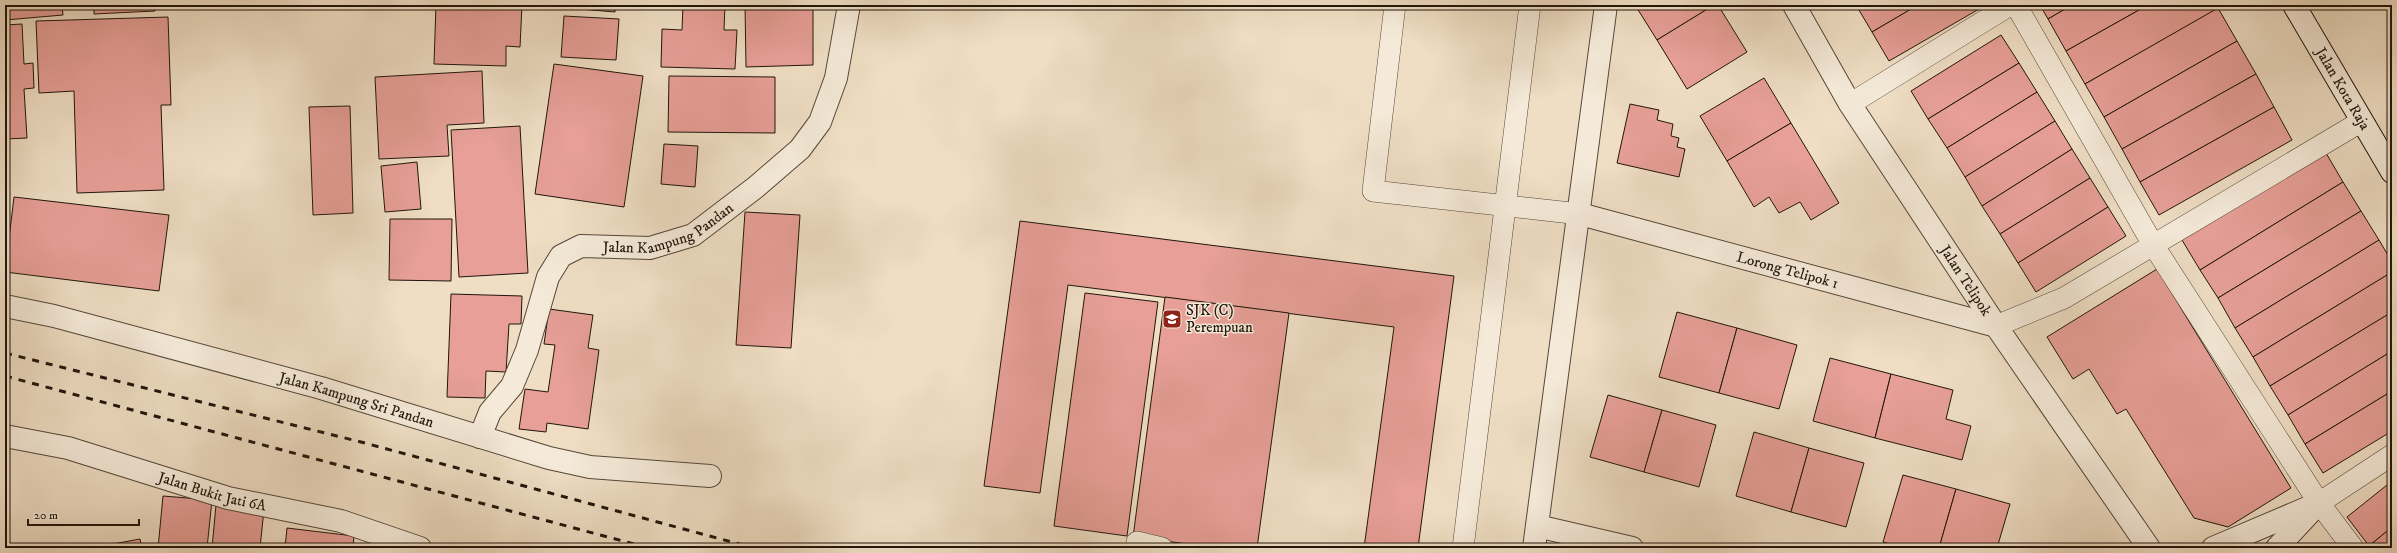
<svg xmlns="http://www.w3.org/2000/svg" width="2397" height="553" font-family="'IM FELL DW Pica',serif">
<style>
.building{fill:#e79f97;stroke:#20150b}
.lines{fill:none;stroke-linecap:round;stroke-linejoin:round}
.service-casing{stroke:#544739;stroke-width:22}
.minor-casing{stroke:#544739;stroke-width:24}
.secondary-casing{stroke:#20150b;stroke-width:24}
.service{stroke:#f5ead9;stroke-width:21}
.minor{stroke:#f5ead9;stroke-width:22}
.secondary{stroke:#f5ead9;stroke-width:22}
.rail{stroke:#20150b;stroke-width:3;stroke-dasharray:7 7;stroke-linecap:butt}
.labels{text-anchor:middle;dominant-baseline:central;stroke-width:3;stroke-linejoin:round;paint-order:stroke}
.street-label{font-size:15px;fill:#20150b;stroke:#f5ead9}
.poi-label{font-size:15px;fill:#20150b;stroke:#f5ead9;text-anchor:start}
</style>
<rect width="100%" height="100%" fill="#efdec4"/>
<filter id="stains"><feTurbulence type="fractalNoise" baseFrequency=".005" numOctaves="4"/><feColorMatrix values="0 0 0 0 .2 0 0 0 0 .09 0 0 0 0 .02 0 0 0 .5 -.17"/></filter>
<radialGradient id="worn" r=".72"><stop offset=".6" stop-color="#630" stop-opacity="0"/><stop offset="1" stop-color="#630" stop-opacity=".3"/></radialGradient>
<g class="building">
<polygon points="5,5 62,5 63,15 5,20"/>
<polygon points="94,5 155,5 155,11 94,14"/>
<polygon points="436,5 522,5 520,47 506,46 506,66 434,64"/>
<polygon points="580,5 615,5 615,12 580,9"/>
<polygon points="683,5 725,5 724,30 737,30 735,69 661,67 662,29 682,30"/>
<polygon points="745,5 813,5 813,65 746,67"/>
<polygon points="1635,5 1714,5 1657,40"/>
<polygon points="1714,5 1718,5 1747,52 1687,89 1657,40"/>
<polygon points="1856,5 1918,5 1872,32"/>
<polygon points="1918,5 1986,5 1889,61 1872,32"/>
<polygon points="2040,5 2072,5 2048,19"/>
<polygon points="2072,5 2148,5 2066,51 2048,19"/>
<polygon points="2148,5 2224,5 2085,84 2066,51"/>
<polygon points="2218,8 2237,41 2104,117 2085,84"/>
<polygon points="564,16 619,19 616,60 561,57"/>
<polygon points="168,17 171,105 161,105 164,190 77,193 74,91 39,93 36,21"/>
<polygon points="22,24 24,64 33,63 34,88 24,89 27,138 5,139 5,25"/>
<polygon points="2001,35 2019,63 1928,119 1911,91"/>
<polygon points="2237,41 2256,74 2122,149 2104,117"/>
<polygon points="2019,63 2037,92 1947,148 1928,119"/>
<polygon points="554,64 643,76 624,207 535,194"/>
<polygon points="482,71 484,123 447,125 449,156 379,159 375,77"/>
<polygon points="2256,74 2274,107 2140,182 2122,149"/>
<polygon points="669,76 775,77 775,133 668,132"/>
<polygon points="1764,78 1791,123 1727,161 1700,116"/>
<polygon points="2037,92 2055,121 1965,177 1947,148"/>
<polygon points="1630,104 1659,110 1657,120 1673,124 1671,136 1679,138 1677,147 1685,149 1679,177 1617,163"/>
<polygon points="350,106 353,213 313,215 309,107"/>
<polygon points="2274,107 2292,140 2159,215 2140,182"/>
<polygon points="2055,121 2072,149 1982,206 1965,177"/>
<polygon points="1791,123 1839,203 1811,220 1800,202 1779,213 1769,197 1754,207 1727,161"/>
<polygon points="520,126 528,273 459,277 451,130"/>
<polygon points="664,144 698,146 695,187 661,184"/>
<polygon points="2072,149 2090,178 2000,234 1982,206"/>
<polygon points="2326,153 2343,182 2200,270 2182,240"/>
<polygon points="417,162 421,209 385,212 381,166"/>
<polygon points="2090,178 2108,207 2018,263 2000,234"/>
<polygon points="2343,182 2361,211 2218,298 2200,270"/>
<polygon points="14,197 169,215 159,291 5,272"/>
<polygon points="2108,207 2126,236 2036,292 2018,263"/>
<polygon points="2361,211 2379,240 2235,328 2218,298"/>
<polygon points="745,212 800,215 791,348 736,345"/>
<polygon points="390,219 452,219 451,281 389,280"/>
<polygon points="1020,221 1454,276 1418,548 1364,548 1394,327 1068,285 1040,493 984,486"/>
<polygon points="2379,240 2392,262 2392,272 2253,357 2235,328"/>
<polygon points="2157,269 2291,488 2228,527 2194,518 2126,409 2117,414 2089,369 2073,379 2047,337"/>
<polygon points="2392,272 2392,312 2270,386 2253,357"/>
<polygon points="1085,293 1158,302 1127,536 1054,526"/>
<polygon points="451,294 522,296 521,324 509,324 506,372 486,371 485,398 447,397"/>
<polygon points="1165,297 1289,313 1257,548 1219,548 1133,537"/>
<polygon points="549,309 593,315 588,348 599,350 588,429 547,423 546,432 519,429 525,389 548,392 555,345 544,344"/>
<polygon points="1677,312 1737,328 1719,393 1659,377"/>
<polygon points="2392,312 2392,351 2288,415 2270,386"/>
<polygon points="1737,328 1797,345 1779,409 1719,393"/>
<polygon points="2392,351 2392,391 2305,444 2288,415"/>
<polygon points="1830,358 1891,374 1875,438 1813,421"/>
<polygon points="1891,374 1953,390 1946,419 1971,426 1962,460 1875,438"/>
<polygon points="2392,391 2392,431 2323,473 2305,444"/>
<polygon points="1608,395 1662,410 1644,472 1590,457"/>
<polygon points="1662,410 1716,425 1699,487 1644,472"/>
<polygon points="1754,432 1809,448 1791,512 1736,496"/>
<polygon points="1809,448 1864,463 1846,527 1791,512"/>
<polygon points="1903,475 1956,489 1939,548 1903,548 1883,542"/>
<polygon points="2392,481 2392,527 2369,546 2347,517"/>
<polygon points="1956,489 2010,504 1997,548 1939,548"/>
<polygon points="163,496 212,500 207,548 158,548"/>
<polygon points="216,505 264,509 260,548 212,548"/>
<polygon points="2392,527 2392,548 2371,548 2369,546"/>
<polygon points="287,528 354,536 353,548 285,548"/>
<polygon points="140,539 142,548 91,548"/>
</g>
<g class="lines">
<defs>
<g id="service">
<polyline points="1395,5 1373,191 1580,214"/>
<polyline points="2016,5 2152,243 2319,503 2353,548"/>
<polyline points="1850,104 2010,5"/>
<polyline points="1996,326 2064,298 2362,121"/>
<polyline points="2319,503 2392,455"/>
<polyline points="1137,542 1162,548"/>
<polyline points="1463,548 1530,5"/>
</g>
<g id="minor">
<path id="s1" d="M1794 5 1850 104 1996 326 2149 548"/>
<path id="s2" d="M1580 214 1996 326"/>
<path id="s3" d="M5 306 54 316 321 388 549 458 590 467 710 476"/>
<path id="s4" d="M5 436 68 448 228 498 341 521 420 548"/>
<path id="s5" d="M480 437 490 412 512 386 527 350 548 277 561 256 581 246 650 248 693 235 756 187 800 149 820 122 836 78 849 5"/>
<polyline points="1537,526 1632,548"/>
<polyline points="1534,548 1606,5"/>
<polyline points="2213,548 2319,503"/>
<polyline points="2277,548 2314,508"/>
</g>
<g id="secondary">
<path id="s6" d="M2294 5 2392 172"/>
</g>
</defs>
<use href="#service" class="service-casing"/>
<use href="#minor" class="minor-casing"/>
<use href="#secondary" class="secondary-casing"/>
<use href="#service" class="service"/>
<use href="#minor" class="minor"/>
<use href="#secondary" class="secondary"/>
<g class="rail">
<polyline points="5,353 361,442 754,548"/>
<polyline points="5,376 649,548"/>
</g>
</g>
<defs>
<symbol id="school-square" viewBox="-11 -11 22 22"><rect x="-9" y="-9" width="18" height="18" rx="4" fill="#8f2418" stroke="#f5ead9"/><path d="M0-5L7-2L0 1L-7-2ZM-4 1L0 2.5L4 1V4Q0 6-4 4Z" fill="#fff"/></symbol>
</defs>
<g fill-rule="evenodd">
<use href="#school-square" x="1161" y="308" width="22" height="22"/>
</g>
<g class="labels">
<g class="street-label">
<text stroke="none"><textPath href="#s6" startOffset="97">Jalan Kota Raja</textPath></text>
<text stroke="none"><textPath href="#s5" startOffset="315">Jalan Kampung Pandan</textPath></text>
<text stroke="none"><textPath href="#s2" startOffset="215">Lorong Telipok 1</textPath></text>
<text stroke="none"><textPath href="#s1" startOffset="325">Jalan Telipok</textPath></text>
<text stroke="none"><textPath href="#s3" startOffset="364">Jalan Kampung Sri Pandan</textPath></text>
<text stroke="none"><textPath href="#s4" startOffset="215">Jalan Bukit Jati 6A</textPath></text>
</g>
<g class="poi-label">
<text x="1186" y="310">SJK (C)<tspan x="1186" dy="17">Perempuan</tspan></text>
</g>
</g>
<rect width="2397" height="553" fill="none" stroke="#efdec4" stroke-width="20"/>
<rect x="6" y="6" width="2385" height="541" fill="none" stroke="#20150b" stroke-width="2"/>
<rect x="10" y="10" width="2377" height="533" fill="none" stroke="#20150b"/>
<path d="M28 519v6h111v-6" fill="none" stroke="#20150b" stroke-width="2"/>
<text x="34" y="519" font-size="12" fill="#20150b" stroke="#f5ead9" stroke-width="3" paint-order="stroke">20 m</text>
<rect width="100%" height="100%" filter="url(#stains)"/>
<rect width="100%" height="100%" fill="url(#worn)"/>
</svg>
